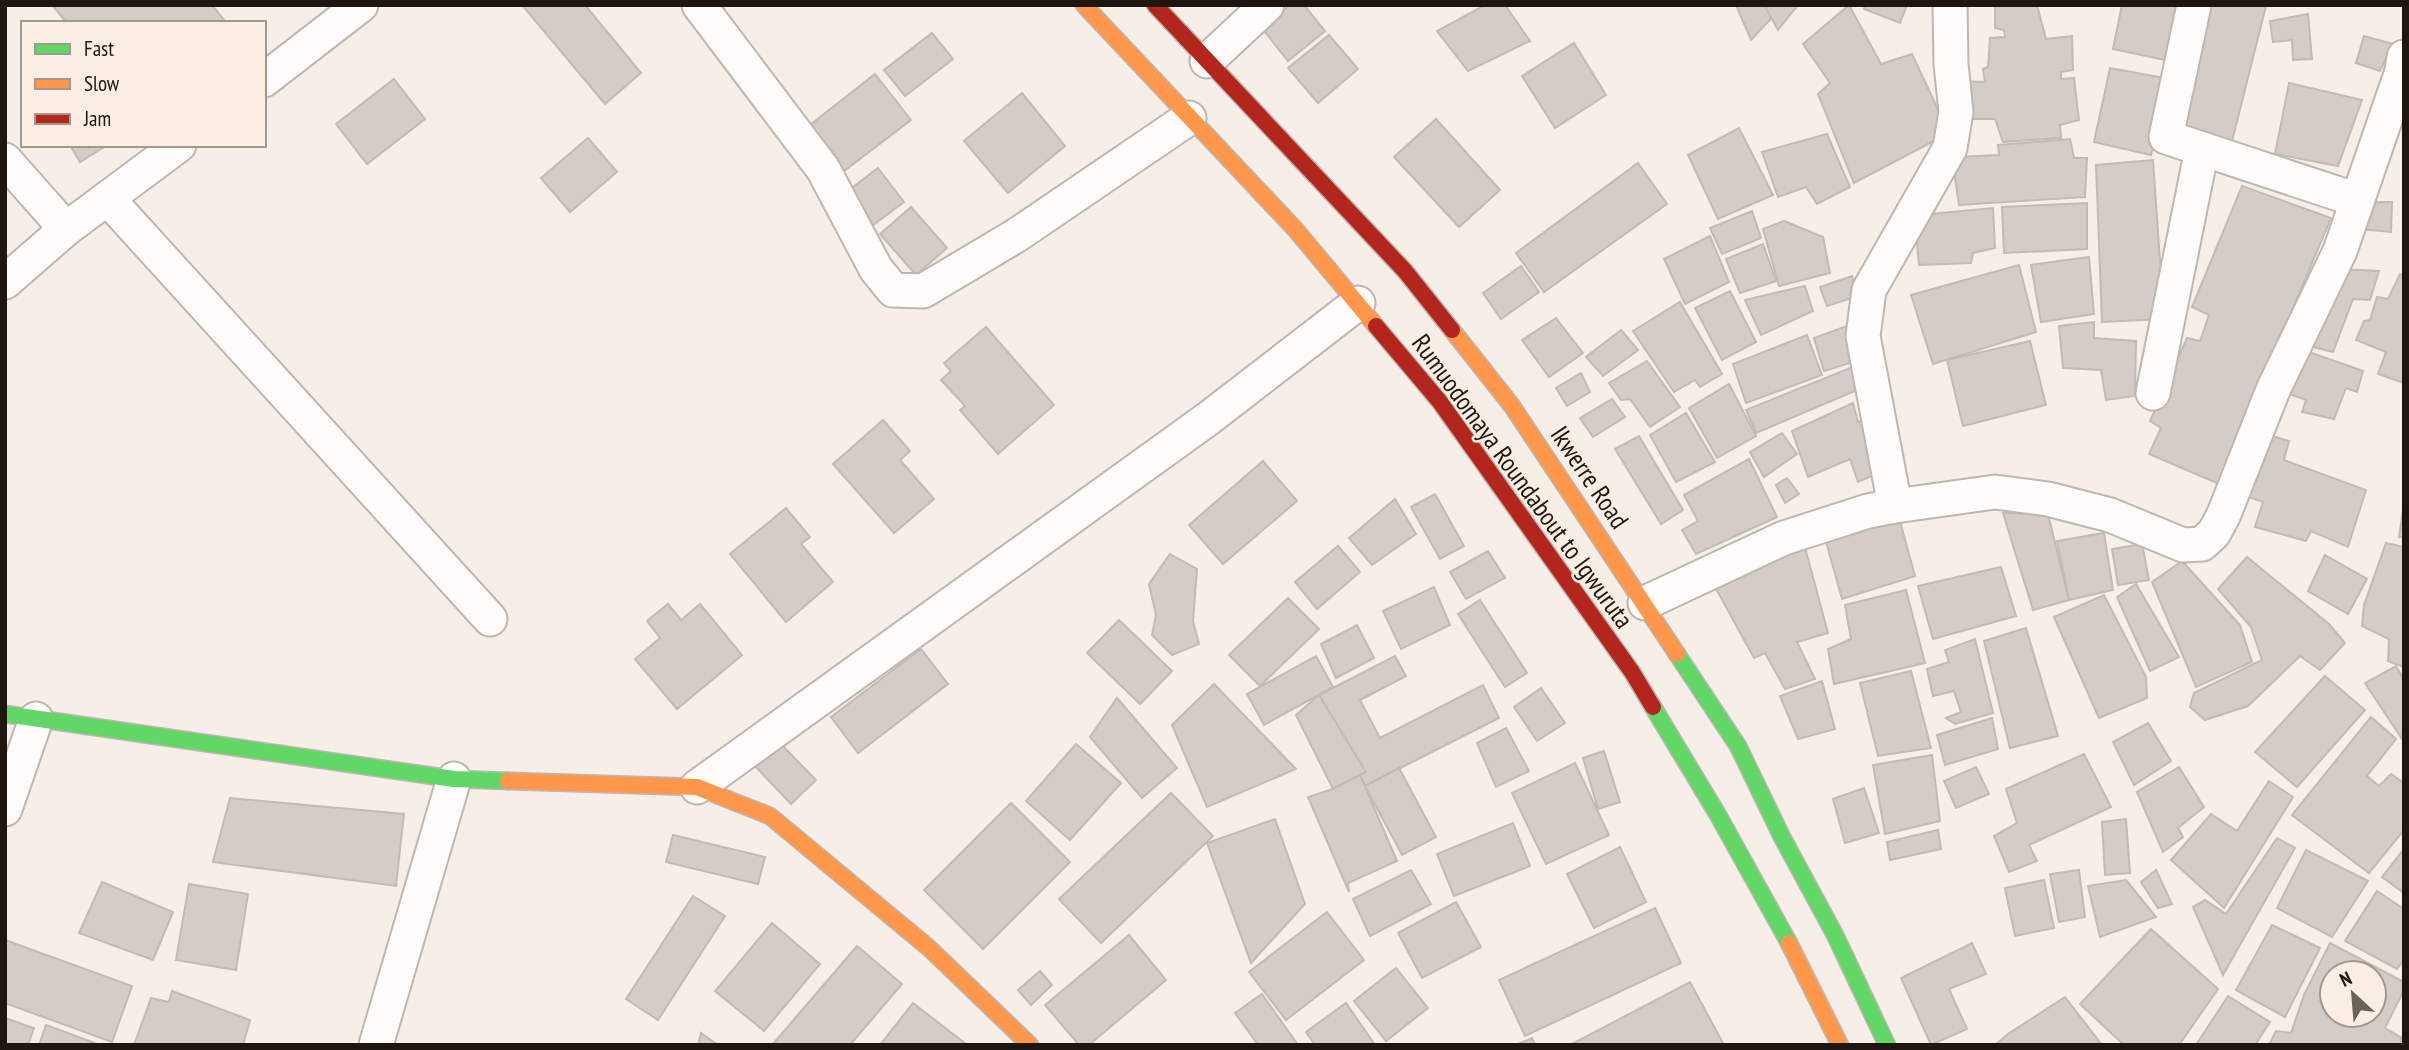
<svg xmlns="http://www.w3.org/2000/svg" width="2409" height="1050" font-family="'PT Sans Narrow',sans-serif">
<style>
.building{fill:#d4ccc6;stroke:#c2bbb4;stroke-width:2;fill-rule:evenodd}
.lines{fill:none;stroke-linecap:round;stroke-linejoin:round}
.street-casing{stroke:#beb6b0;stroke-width:37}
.fast-casing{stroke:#beb6b0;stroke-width:19}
.slow-casing{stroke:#beb6b0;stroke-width:19}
.jam-casing{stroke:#beb6b0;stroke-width:19}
.street{stroke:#fefdfc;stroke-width:33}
.fast{stroke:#63d668;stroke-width:16}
.slow{stroke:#ff974d;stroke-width:16}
.jam{stroke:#b3261e;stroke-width:16}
.labels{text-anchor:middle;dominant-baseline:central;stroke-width:5;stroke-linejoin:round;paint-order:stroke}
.street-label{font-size:26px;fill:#1e160f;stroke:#fceee2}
</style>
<rect width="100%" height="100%" fill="#f6efe8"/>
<g class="building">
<polygon points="52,5 212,5 224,20 221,23 67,23"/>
<polygon points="522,5 585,5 641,73 605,104"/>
<polygon points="1290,5 1304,5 1325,31 1288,61 1261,27"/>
<polygon points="1485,5 1505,5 1530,41 1468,71 1437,31"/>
<polygon points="1736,5 1775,5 1778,11 1751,40"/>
<polygon points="1764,5 1798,5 1778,30"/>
<polygon points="1849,5 1881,64 1912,54 1949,133 1854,183 1818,94 1830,83 1803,44"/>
<polygon points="1865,5 1907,5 1900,23 1864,9"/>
<polygon points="1995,5 2037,5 2046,39 2072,36 2073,70 2061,72 2061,79 2074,78 2079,120 2060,125 2061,138 2003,142 1995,119 1971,119 1962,81 1985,82 1983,69 1988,67 1990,38 2005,37 2004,30 1995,28"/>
<polygon points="2122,5 2183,5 2170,61 2113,49"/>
<polygon points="2212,5 2266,6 2232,141 2177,126"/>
<polygon points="2308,14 2312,59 2293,60 2292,40 2273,42 2270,21"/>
<polygon points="932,33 953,59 905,96 884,70"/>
<polygon points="1329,35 1358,69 1318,103 1288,68"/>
<polygon points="2364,36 2393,44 2380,71 2356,63"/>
<polygon points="1574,43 1606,95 1555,128 1522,76"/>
<polygon points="2110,68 2170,79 2151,155 2094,142"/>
<polygon points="875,74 911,120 840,174 805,129"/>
<polygon points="394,79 425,119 367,164 336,124"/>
<polygon points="2289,83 2362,100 2338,166 2275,154"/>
<polygon points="1022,93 1065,146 1008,193 964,141"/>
<polygon points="1436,119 1500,190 1459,227 1394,157"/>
<polygon points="1739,128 1773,195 1718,219 1688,155"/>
<polygon points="1827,134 1850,187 1817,204 1806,187 1778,197 1762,152"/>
<polygon points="588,138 617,172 570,212 541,178"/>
<polygon points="2070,139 2074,158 2087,158 2085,197 1959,205 1954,171 1956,157 1999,155 1998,145"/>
<polygon points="70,145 107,145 80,162"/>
<polygon points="2153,160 2164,319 2102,322 2096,165"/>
<polygon points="1638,163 1667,204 1544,292 1516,253"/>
<polygon points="878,168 904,202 869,228 844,194"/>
<polygon points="2242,186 2331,218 2219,484 2149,454 2161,428 2150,421 2187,338 2200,341 2209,315 2192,307"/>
<polygon points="2364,202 2392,202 2391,232 2360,229"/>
<polygon points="2087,203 2087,249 2004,253 2002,207"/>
<polygon points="911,207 947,248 916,275 880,234"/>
<polygon points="1993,208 1995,248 1973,253 1971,263 1919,265 1916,232 1920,215"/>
<polygon points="1752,211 1761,238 1722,254 1710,228"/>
<polygon points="1784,221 1823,237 1830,273 1779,286 1763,229"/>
<polygon points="1710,236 1729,282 1685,304 1664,259"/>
<polygon points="1763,244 1776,281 1740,293 1726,259"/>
<polygon points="2089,257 2094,314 2041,322 2031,265"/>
<polygon points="2019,265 2036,332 1933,364 1911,295"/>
<polygon points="1521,266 1539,292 1501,319 1483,293"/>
<polygon points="2339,269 2379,271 2370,300 2353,299 2333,352 2305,345"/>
<polygon points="2400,274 2404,276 2404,383 2378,374 2386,352 2356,340 2364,321 2370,320 2377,297 2388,299"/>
<polygon points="1852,276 1858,296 1827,306 1820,287"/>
<polygon points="1805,286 1813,311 1761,335 1745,300"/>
<polygon points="1730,291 1756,342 1722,360 1695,308"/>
<polygon points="1680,302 1722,374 1700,387 1695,380 1674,392 1633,331"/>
<polygon points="1556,318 1583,353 1549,377 1522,340"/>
<polygon points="2094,322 2094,338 2136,341 2135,396 2106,400 2101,370 2063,368 2059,326"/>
<polygon points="1852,324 1862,359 1824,371 1814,338"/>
<polygon points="986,327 1054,405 998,454 960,410 965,406 941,380 951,371 944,363"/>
<polygon points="1621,330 1638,350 1603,376 1586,357"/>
<polygon points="1807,335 1822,375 1746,403 1733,364"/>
<polygon points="2030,341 2046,405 1963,426 1947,360"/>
<polygon points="2306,351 2363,371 2357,392 2346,388 2334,419 2302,412 2306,400 2289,394"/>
<polygon points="1647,361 1680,407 1650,427 1630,399 1621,400 1609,383"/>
<polygon points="1855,366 1862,388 1756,433 1746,410"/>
<polygon points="1581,373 1590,392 1567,406 1556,388"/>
<polygon points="1729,384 1756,436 1717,458 1689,408"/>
<polygon points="1612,399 1625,417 1593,437 1580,418"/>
<polygon points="1853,403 1858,422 1872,419 1879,473 1858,482 1850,459 1808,477 1792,431"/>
<polygon points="1686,413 1715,462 1676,482 1650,435"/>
<polygon points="883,420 910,451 900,460 934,499 894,533 833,464"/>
<polygon points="1782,433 1797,454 1764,477 1750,452"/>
<polygon points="2269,435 2289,441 2284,460 2366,490 2348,547 2311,531 2306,541 2255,527 2263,502 2246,496"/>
<polygon points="1639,436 1683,510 1661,524 1615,449"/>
<polygon points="1749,459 1777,517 1696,554 1682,530 1698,521 1684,495"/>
<polygon points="1263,461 1297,501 1223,564 1189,525"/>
<polygon points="1787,478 1799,494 1785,503 1776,485"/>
<polygon points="1435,494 1464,546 1440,559 1411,507"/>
<polygon points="1395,499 1416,534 1372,565 1349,538"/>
<polygon points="2404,503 2404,537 2399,537"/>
<polygon points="786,508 810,537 801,544 833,582 786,622 730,554"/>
<polygon points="2003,513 2048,514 2069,600 2033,610"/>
<polygon points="1898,514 1915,576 1842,599 1825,538"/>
<polygon points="2104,533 2113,590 2069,600 2057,541"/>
<polygon points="1803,540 1828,633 1797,642 1815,679 1785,689 1765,653 1754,658 1709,576"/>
<polygon points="2386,543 2404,547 2404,667 2388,661 2389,639 2362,626 2364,605"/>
<polygon points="2142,544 2149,580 2118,585 2112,549"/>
<polygon points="1338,546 1360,572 1317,609 1295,582"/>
<polygon points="1488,551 1505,578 1466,599 1450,572"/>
<polygon points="1170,554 1197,569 1193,621 1199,644 1172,655 1152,635 1156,615 1149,584"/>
<polygon points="2325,555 2367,579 2348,614 2308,591"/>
<polygon points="2247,557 2329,624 2345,643 2320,670 2300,656 2248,706 2205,720 2190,707 2194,693 2262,660 2251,627 2218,589"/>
<polygon points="2182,561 2240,625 2252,662 2196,687 2152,582"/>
<polygon points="2001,567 2016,616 1933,639 1918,586"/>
<polygon points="2136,584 2179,657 2150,671 2117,597"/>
<polygon points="1434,587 1450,625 1401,649 1383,611"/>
<polygon points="1906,590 1925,663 1834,684 1828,649 1851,639 1845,605"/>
<polygon points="2104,595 2146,677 2147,698 2099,718 2054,617"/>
<polygon points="1288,598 1319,629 1260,686 1229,655"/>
<polygon points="1480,600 1527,673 1505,687 1458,614"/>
<polygon points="668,604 681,620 700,604 742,655 677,709 635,659 660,638 647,621"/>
<polygon points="1119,620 1172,671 1140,704 1087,653"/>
<polygon points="1357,625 1374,658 1336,678 1321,644"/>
<polygon points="2026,628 2058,736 2010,748 1984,641"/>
<polygon points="1975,639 1993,713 1955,724 1946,718 1961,712 1954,691 1933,696 1927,669 1949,662 1945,650"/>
<polygon points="921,649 948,684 858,753 831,717"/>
<polygon points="1316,656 1333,687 1264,725 1247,694"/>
<polygon points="1395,656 1406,676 1360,700 1380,738 1483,685 1499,718 1365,786 1319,695"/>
<polygon points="2396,666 2404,680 2404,742 2365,683"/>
<polygon points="1911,671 1931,748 1878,756 1860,683"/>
<polygon points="2325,676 2365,710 2297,787 2255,752"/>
<polygon points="1822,681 1835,729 1798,739 1780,696"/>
<polygon points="1214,684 1296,769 1207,807 1172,725"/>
<polygon points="1541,688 1565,723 1537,741 1514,707"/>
<polygon points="1319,695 1366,772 1333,789 1296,715"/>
<polygon points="1117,698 1177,768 1142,798 1090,737"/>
<polygon points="2371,717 2396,739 2367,776 2379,786 2391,774 2404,783 2404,830 2369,873 2292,815"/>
<polygon points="1992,718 1998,749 1945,765 1937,735"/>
<polygon points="2148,723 2171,761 2134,785 2113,742"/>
<polygon points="1506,728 1529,771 1496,787 1477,743"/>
<polygon points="778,741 816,780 791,804 753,764"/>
<polygon points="1076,744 1121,783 1070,840 1026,801"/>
<polygon points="1604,751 1620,802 1598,809 1583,758"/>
<polygon points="2084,754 2111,807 2029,845 2037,861 2009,872 1994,836 2017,823 2006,789"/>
<polygon points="1932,755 1940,821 1885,834 1873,765"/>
<polygon points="1575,763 1609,835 1546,864 1512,793"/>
<polygon points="1976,767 1989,794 1956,808 1944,781"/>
<polygon points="2179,767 2204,807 2178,828 2183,837 2163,852 2137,792"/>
<polygon points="1399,768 1436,837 1402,855 1365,786"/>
<polygon points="1360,775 1397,861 1348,883 1349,892 1308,797 1333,789"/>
<polygon points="2269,781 2293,797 2224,908 2171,860 2211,814 2237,831"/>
<polygon points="1864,788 1879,833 1845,843 1833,799"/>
<polygon points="1171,793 1213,836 1101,943 1059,899"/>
<polygon points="230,798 404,814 396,886 213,862"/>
<polygon points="1011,803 1070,862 983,949 924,890"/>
<polygon points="1275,819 1305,904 1251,963 1207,843"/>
<polygon points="2126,819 2130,873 2105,875 2102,822"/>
<polygon points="1513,823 1530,866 1454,896 1437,854"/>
<polygon points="1938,830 1941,849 1890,860 1887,842"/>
<polygon points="673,835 765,857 758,884 666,862"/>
<polygon points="2277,838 2295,848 2223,975 2193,907 2205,900 2226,914"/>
<polygon points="1620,847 1646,902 1594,928 1567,874"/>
<polygon points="2404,849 2404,893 2382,877"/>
<polygon points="2306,850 2368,881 2332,937 2277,908"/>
<polygon points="1411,870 1431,904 1370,936 1353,899"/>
<polygon points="2079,870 2085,917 2059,922 2050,874"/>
<polygon points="2156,870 2172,904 2158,908 2141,882"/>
<polygon points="2044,880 2054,928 2015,936 2005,888"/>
<polygon points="2126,880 2156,917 2100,937 2088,886"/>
<polygon points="102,882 173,912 153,960 79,933"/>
<polygon points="189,884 248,894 236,970 176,960"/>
<polygon points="2377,891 2404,909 2404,960 2397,969 2345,941"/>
<polygon points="693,896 725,916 658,1020 626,999"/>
<polygon points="1456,902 1481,947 1422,978 1398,933"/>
<polygon points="1655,908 1681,963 1525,1036 1499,980"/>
<polygon points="1327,912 1364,960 1286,1020 1249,972"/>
<polygon points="772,923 820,964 764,1031 715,991"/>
<polygon points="2272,925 2320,948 2285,1017 2236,990"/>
<polygon points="2151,929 2218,989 2179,1045 2124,1045 2080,1004"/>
<polygon points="1129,935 1166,980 1089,1045 1079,1045 1045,1005"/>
<polygon points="5,940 132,986 112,1042 5,1003"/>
<polygon points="1972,943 1986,974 1949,989 1967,1029 1931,1045 1901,978"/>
<path d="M2330 943 2404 982V990L2385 1028 2402 1038 2400 1045H2269L2276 1031 2291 1033 2304 995ZM2332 973H2374V1015H2332Z"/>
<polygon points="857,946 902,984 850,1045 772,1045"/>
<polygon points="1396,968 1428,1008 1386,1041 1354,1001"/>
<polygon points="1040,971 1052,985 1031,1005 1018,990"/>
<polygon points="1690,982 1724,1045 1572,1044"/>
<polygon points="172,991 250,1020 243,1045 134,1045 151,998 169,1002"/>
<polygon points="1262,994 1298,1045 1258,1045 1235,1013"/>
<polygon points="2228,996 2270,1022 2255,1045 2196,1045"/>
<polygon points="2065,997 2102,1045 1995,1045 2008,1034"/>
<polygon points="913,1003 966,1044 966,1045 880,1045"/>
<polygon points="1346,1003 1375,1045 1315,1045 1306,1032"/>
<polygon points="5,1018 34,1028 28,1045 5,1045"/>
<polygon points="46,1025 100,1045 39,1045"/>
<polygon points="701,1033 718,1045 698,1045"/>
<polygon points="1532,1038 1535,1045 1516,1045"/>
</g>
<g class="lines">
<defs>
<g id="street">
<polyline points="699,5 823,169 876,269 893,290 923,291 1017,235 1189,118"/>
<polyline points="2194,5 2166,137 2357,200"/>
<polyline points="1207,61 1267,5"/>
<polyline points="264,80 361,5"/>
<polyline points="5,160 66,229 179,145"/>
<polyline points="108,199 490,619"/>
<polyline points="5,282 66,229"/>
<polyline points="2153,393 2202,149"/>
<polyline points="1895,506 1863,336 1869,290 1950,148 1956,112 1951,64 1950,5"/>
<polyline points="1645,603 1784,538 1868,511 1895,506 1995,492 2048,499 2110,515 2183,545 2202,544 2214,533 2224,514 2273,390 2340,251 2402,71 2404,57"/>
<polyline points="697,787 1209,418 1358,303"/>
<polyline points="5,809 36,719"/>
<polyline points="376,1045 454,779"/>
</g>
<g id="fast">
<polyline points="1677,654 1738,746 1782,837 1835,935 1887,1045"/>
<polyline points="1653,707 1718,815 1789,943"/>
<polyline points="5,714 454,779 508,781"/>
</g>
<g id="slow">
<polyline points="1084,5 1295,229 1376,326"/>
<polyline points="1452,330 1512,406 1677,654"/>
<polyline points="508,781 697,787 770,816 929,948 1030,1045"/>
<polyline points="1789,943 1840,1045"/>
</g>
<g id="jam">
<polyline points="1155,5 1405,271 1452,330"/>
<polyline points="1376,326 1440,402 1632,672 1653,707"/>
</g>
</defs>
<use href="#street" class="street-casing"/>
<use href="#fast" class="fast-casing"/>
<use href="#slow" class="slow-casing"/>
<use href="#jam" class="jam-casing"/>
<use href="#street" class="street"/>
<use href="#fast" class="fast"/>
<use href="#slow" class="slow"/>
<use href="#jam" class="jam"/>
</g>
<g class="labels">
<g class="street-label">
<text transform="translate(1590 477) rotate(56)">Ikwerre Road</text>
<text transform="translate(1523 481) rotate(54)">Rumuodomaya Roundabout to Igwuruta</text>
</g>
</g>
<rect width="2409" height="1050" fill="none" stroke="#1e160f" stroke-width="14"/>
<rect x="21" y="21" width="245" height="126" fill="#fceee2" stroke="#a3988e" stroke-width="2"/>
<rect x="35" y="44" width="35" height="10" fill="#63d668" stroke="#a3988e" stroke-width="2"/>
<text x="84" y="56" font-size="21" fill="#1e160f">Fast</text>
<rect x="35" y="79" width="35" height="10" fill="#ff974d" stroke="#a3988e" stroke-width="2"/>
<text x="84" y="91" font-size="21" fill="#1e160f">Slow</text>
<rect x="35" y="114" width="35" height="10" fill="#b3261e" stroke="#a3988e" stroke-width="2"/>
<text x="84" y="126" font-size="21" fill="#1e160f">Jam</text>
<g transform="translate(2353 994) rotate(334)"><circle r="33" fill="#fceee2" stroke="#a3988e" stroke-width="2"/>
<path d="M0-5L12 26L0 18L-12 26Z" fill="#6a625b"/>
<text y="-10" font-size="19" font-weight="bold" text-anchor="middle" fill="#1e160f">N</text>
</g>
</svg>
